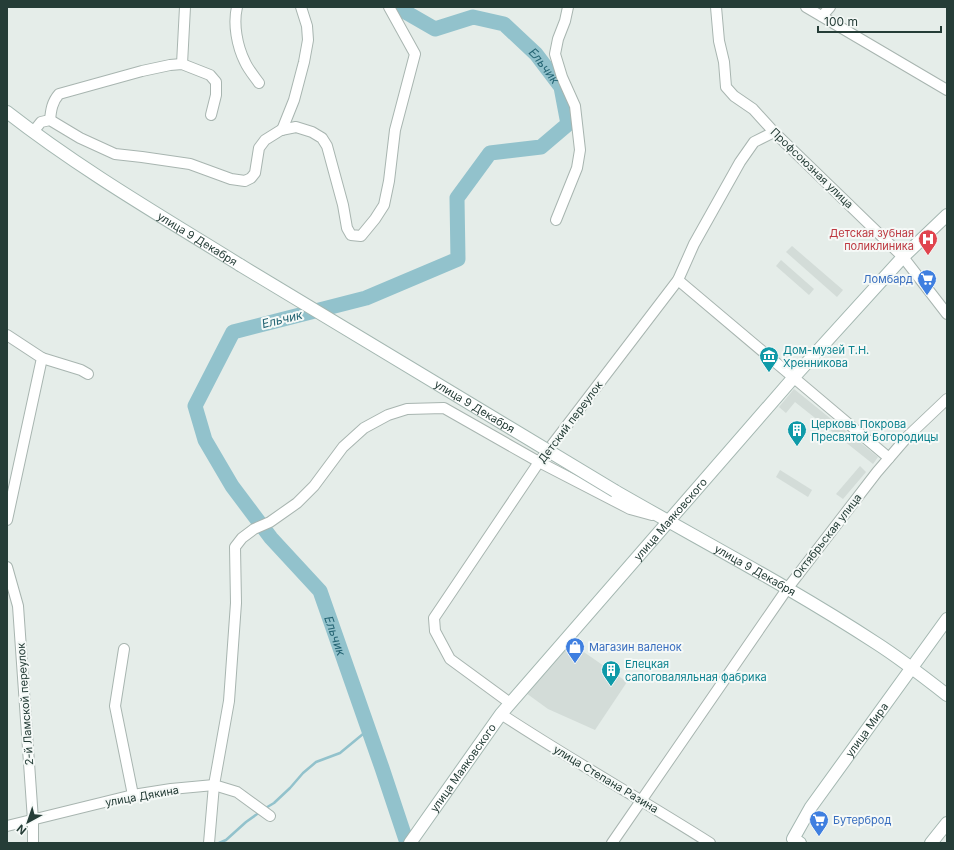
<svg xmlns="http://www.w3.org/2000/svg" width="954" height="850" font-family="Inter,sans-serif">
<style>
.built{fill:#d3dcd8}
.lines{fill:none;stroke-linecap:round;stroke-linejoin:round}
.stream{stroke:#92c2cc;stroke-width:2.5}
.river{stroke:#92c2cc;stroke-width:15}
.street-casing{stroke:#a8b5b0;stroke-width:12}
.secondary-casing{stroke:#a4b7b1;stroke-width:14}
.street{stroke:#fff;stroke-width:10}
.secondary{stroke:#fff;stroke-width:12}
.secondary-bridge-casing{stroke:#a4b7b1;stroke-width:14;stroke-linecap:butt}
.secondary-bridge{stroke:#fff;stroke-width:12}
.labels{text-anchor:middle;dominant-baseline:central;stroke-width:4;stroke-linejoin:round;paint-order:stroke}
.street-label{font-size:11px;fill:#253d37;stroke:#f5f9f7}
.health-label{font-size:11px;fill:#be3a42;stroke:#f5f9f7;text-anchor:end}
.shop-label{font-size:11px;fill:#366cbe;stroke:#f5f9f7;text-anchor:start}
.culture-label{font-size:11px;fill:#0d838f;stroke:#f5f9f7;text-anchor:start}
.water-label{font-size:12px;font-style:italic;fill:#256574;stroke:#f5f9f7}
</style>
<rect width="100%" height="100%" fill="#e5ede9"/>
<g class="built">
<polygon points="792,246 843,290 837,297 786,252"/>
<polygon points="781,260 814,289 809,295 776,266"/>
<polygon points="794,389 878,457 873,464 795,402 786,413 779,407"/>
<polygon points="860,466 866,472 843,499 836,494"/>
<polygon points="780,470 812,490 808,497 776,477"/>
<polygon points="568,641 627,682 595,730 548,709 526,693"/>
</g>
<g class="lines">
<g class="stream">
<polyline points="264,809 274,803 290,788 303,773 316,762 340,753 363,734 368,727"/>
<polyline points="219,843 226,840 246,822 260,812"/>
</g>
<path class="river" id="s1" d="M401 7 402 10 435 29 473 17 504 24 536 54 561 87 568 124 541 147 490 153 457 198 458 259 366 298 233 332 195 406 205 440 232 486 271 538 320 591 382 768 407 843"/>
<defs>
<g id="street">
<path d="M237 7C233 24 237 46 245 62 248 69 254 76 259 83"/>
<polyline points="716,7 719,41 724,62 726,87 734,96 753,109 774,132 903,257 947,314"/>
<polyline points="806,7 947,90"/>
<polyline points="822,16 830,7"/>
<polyline points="182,64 185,7"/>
<path d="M50 120C51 110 52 102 59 94L142 71 170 65 182 64 210 75 216 82V95L211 115"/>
<polyline points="282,130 294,100 304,62 308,40 307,26 301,7"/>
<polyline points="33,132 41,122 50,120 80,138 115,154 142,157 190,164 231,179 245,181 251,178 255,173 259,148 265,140 281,130 296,127 312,132 322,138 327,146 343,205 347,228 351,235 361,236 375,219 384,205 389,181 395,130 415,54 389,7"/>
<polyline points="556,220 577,168 580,150 575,106 562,77 555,54 558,39 565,21 568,7"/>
<polyline points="678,280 889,458"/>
<polyline points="7,335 42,358 7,520"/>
<polyline points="42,358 81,370 88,374"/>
<polyline points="7,567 18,606 33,820 33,843"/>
<polyline points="124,649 115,706 133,795"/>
<polyline points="510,703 450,659 435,631 434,618 539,462 678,280 694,244 740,162 754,142 774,132"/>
<path d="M501 714C569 759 641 799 710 843"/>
<polyline points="7,826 133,795 171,789 214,785 237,792 270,816"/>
<polyline points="209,843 214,785 229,701 236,603 235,547 242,538 254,529 270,522 297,503 314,486 343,447 364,428 388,415 407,409 444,408 539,462 630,509 652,515"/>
<polyline points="612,843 787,589 877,472 908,436 947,399"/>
</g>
<g id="secondary">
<path id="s2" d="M7 112C80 169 161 216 240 265"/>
<path id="s3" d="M615 491C702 541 792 588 876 643 901 659 924 677 947 695"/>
<path id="s4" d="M410 843 501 714 794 377 903 257 947 215"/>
<path id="s5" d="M800 843 793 839 811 807 947 619"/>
<polyline points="931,843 947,823"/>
</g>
</defs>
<use href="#street" class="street-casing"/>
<use href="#secondary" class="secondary-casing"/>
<use href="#street" class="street"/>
<use href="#secondary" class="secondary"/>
<defs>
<g id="secondary-bridge">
<path id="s6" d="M240 265 615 491"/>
</g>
</defs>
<use href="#secondary-bridge" class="secondary-bridge-casing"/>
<use href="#secondary-bridge" class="secondary-bridge"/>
</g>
<defs>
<symbol id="hospital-pin" viewBox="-11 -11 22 30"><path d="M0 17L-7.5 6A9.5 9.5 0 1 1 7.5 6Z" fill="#e0444e" stroke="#f5f9f7"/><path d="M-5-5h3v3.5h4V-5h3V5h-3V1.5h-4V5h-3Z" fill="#fff"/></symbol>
<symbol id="supermarket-pin" viewBox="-11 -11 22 30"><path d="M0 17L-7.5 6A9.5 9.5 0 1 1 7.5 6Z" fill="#3f7fe0" stroke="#f5f9f7"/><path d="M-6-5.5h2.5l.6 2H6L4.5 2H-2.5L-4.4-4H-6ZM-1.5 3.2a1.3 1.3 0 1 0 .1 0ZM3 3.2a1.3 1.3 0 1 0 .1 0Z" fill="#fff"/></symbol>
<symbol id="museum-pin" viewBox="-11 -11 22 30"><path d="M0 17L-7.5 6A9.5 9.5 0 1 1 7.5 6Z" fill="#0f9aa8" stroke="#f5f9f7"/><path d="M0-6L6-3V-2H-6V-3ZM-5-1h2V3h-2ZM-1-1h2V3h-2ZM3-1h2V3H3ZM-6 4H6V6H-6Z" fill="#fff"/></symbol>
<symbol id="building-pin" viewBox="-11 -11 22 30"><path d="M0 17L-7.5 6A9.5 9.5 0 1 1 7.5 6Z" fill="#0f9aa8" stroke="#f5f9f7"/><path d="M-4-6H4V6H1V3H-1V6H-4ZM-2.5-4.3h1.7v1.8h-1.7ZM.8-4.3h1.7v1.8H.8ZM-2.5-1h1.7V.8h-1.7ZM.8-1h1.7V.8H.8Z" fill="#fff"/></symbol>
<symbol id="shop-pin" viewBox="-11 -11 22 30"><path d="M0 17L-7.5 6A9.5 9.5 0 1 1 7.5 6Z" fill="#3f7fe0" stroke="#f5f9f7"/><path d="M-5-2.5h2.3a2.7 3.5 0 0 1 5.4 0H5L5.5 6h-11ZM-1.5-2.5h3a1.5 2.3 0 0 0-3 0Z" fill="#fff"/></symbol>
</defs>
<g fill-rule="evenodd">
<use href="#hospital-pin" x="917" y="228" width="22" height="30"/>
<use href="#supermarket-pin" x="916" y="268" width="22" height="30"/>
<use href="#museum-pin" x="758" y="345" width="22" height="30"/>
<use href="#building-pin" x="786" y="419" width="22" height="30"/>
<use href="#shop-pin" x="564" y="636" width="22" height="30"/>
<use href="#building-pin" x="600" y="659" width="22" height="30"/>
<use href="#supermarket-pin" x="808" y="809" width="22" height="30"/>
</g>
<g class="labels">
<g class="street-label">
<text transform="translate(812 168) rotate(44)">Профсоюзная улица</text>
<text stroke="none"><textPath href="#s2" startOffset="229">улица 9 Декабря</textPath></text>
<text stroke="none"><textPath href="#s6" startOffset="274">улица 9 Декабря</textPath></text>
<text transform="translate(570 422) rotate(-53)">Детский переулок</text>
<text stroke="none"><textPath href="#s4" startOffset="416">улица Маяковского</textPath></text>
<text transform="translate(827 536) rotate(-52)">Октябрьская улица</text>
<text stroke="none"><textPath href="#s3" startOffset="161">улица 9 Декабря</textPath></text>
<text transform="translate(25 704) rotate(-94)">2-й Ламской переулок</text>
<text stroke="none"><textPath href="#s5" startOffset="140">улица Мира</textPath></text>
<text stroke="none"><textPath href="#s4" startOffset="92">улица Маяковского</textPath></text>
<text transform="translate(606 779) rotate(31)">улица Степана Разина</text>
<text transform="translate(142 796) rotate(-10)">улица Дякина</text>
</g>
<g class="health-label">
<text x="914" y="233">Детская зубная<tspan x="914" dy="13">поликлиника</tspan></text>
</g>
<g class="shop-label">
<text x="913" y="279" text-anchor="end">Ломбард</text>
<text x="589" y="647">Магазин валенок</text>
<text x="833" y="820">Бутерброд</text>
</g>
<g class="culture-label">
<text x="783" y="350">Дом-музей Т.Н.<tspan x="783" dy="13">Хренникова</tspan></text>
<text x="811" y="424">Церковь Покрова<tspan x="811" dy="13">Пресвятой Богородицы</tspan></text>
<text x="625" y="664">Елецкая<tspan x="625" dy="13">сапоговаляльная фабрика</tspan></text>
</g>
<g class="water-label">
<text stroke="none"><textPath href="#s1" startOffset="171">Ельчик</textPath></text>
<text transform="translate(282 319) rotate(-14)">Ельчик</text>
<text stroke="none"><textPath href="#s1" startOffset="1033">Ельчик</textPath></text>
</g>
</g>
<rect width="954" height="850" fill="none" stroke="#253d37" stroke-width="16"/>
<g transform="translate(28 822) rotate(220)" stroke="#f5f9f7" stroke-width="3" paint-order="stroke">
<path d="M0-3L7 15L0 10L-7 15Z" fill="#253d37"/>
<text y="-6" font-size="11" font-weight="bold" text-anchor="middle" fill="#253d37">N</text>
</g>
<path d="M818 26v6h123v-6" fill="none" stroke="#253d37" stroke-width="2"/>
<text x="824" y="26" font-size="12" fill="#253d37" stroke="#f5f9f7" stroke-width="3" paint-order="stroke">100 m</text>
</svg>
